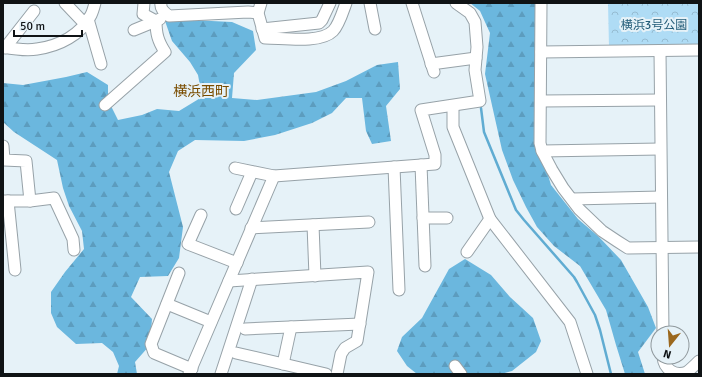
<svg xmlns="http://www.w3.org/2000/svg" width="702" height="377" font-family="Signika,'Noto Sans JP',sans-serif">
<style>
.forest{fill:url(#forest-firs)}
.park{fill:url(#park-crowns)}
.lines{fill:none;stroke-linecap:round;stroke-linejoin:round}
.stream{stroke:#60acd2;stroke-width:2.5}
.minor-casing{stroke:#97a2a8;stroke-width:13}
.minor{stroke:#fff;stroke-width:11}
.labels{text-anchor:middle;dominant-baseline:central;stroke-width:4;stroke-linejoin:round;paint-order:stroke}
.park-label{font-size:12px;fill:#235c78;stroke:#e6f2f8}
.quarter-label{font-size:14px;fill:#7a4d00;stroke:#e6f2f8}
</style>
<defs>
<pattern id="forest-firs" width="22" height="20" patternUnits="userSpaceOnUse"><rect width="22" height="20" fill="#6bb7de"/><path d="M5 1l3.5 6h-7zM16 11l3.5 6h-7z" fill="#5c9cbe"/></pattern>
<pattern id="park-crowns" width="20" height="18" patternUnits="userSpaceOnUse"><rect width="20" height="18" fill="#afdcf5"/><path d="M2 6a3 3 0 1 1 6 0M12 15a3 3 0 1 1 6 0" fill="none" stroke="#95bcd1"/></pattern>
</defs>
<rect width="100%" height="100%" fill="#e6f2f8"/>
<g class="forest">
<polygon points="470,3 537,3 534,110 538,142 551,185 578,219 599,237 621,260 648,307 656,328 638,352 645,374 625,374 616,345 606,310 580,266 554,246 537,227 526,207 513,180 502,150 485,74 490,33 480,11"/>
<polygon points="191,20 232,22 253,31 256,50 234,73 232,98 257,100 316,92 346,81 377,65 398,62 400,89 386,106 391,141 372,144 366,131 362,98 346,98 332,113 312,123 275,135 244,141 195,140 178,151 169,172 183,227 179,258 168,276 140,277 131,297 152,319 150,345 135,362 137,374 117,374 119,366 113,352 102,343 76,344 57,327 51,313 51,292 65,272 84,249 82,231 69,206 63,188 57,160 14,132 3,122 3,83 23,85 66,77 87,72 108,85 108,100 118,120 142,115 157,109 179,111 202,97 198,75 190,62 172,41 165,21"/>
<polygon points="465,259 491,275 510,297 533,318 541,341 536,352 512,371 501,374 456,373 454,374 417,374 407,366 397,351 402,337 422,318 449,269"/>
</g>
<polygon class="park" points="608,3 699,3 699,47 609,47"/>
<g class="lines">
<polyline class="stream" points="481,108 484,132 516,210 524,220 574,277 577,282 595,315 600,330 611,374"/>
<defs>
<g id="minor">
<polyline points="65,3 85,24"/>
<path d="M161 3C160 9 164 12 169 16L248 12 258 13"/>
<path d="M261 3 258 13 265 38C283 38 320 44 333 31 339 25 343 11 346 3"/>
<polyline points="370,3 375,29"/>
<polyline points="412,3 434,72"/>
<polyline points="541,3 540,143 542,151 552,170 563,188 579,209 602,231 617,241 628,248 699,247"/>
<polyline points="88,19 101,64"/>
<polyline points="262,29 319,23 322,20 330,3"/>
<polyline points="134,30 156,21 160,19"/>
<path d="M3 47C14 49 26 51 37 49 59 46 81 35 91 15 93 11 94 7 95 3"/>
<polyline points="5,48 34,11"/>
<polyline points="660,51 663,333"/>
<polyline points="541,52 699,50"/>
<polyline points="431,64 476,58"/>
<polyline points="541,101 660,100"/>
<path d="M105 105 165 52C158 41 156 34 156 21L143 14 144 3"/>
<polyline points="453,106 453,127 490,219 570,322 587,374"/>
<polyline points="3,146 4,160 26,161 30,201"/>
<polyline points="542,151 660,149"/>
<polyline points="421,165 425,266"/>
<polyline points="394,167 399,290"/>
<polyline points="235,168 274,176 435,164 435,155 421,110 480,101 475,70 477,47 475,22 470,13 456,3"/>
<polyline points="572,199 661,197"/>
<polyline points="3,201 30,201 54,198 73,239 74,250"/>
<polyline points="8,201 13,250 15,270"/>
<polyline points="236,209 252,172"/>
<polyline points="201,215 188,244 237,263"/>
<polyline points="423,218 447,218"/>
<polyline points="313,225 315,276"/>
<polyline points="251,228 369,222"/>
<polyline points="467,252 490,219"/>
<polyline points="179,273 151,344 154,353 192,369"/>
<polyline points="229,281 368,272 357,341 345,348 341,354 337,374"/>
<polyline points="167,304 211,322"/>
<polyline points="245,329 360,324"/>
<polyline points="236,353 326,374"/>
<path d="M663 357C664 369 675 377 687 372 691 369 695 365 699 361"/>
<polyline points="283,364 291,327"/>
<polyline points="455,366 461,374"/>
<polyline points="189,374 274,176"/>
<polyline points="221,374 252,279"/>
</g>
</defs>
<use href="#minor" class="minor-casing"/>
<use href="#minor" class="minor"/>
</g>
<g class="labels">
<g class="park-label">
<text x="654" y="25">横浜3号公園</text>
</g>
<g class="quarter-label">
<text x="201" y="91">横浜西町</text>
</g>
</g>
<rect width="702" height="377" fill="none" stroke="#0f1315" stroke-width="8"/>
<g transform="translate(670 345) rotate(197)"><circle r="19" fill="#e6f2f8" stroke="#90999d"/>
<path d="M0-3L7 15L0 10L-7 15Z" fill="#9b681e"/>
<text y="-6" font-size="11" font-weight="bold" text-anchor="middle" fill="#0f1315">N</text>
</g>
<path d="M14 30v6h68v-6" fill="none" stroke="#0f1315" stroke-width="2"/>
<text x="20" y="30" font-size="12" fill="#0f1315" stroke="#e6f2f8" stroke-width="3" paint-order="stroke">50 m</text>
</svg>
